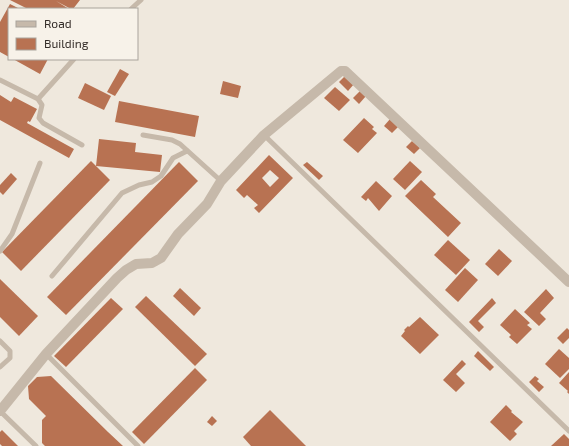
<svg xmlns="http://www.w3.org/2000/svg" width="569" height="446" font-family="'Exo 2',sans-serif">
<style>
.building{fill:#b87252;fill-rule:evenodd}
.lines{fill:none;stroke-linecap:round;stroke-linejoin:round}
.lane{stroke:#c6b9aa;stroke-width:5}
.street{stroke:#c6b9aa;stroke-width:10}
</style>
<rect width="100%" height="100%" fill="#efe8dd"/>
<g class="building">
<polygon points="10,0 80,0 73,9 71,9 56,1 69,9 28,9"/>
<polygon points="10,4 20,9 9,9 9,57 0,52 0,22"/>
<polygon points="13,59 48,59 40,74"/>
<polygon points="120,69 129,74 115,96 107,92"/>
<polygon points="345,76 354,84 348,91 339,82"/>
<polygon points="223,81 241,86 238,98 220,94"/>
<polygon points="85,83 111,96 104,110 78,98"/>
<polygon points="335,87 350,100 339,111 324,98"/>
<polygon points="360,91 366,96 359,104 353,98"/>
<polygon points="0,95 11,102 14,97 37,109 30,122 28,121 27,123 74,149 69,158 0,120"/>
<polygon points="119,101 199,116 195,137 115,122"/>
<polygon points="364,118 374,127 372,129 377,133 358,153 343,140"/>
<polygon points="390,119 398,127 392,133 384,126"/>
<polygon points="99,139 136,143 135,152 162,155 160,172 96,166"/>
<polygon points="412,141 420,148 414,154 406,147"/>
<path d="M269 155 293 178 259 213 254 208 258 205 247 195 244 198 236 190ZM270 170 279 178 270 187 262 178Z"/>
<polygon points="91,161 110,180 21,271 2,252"/>
<polygon points="410,161 422,172 405,190 393,179"/>
<polygon points="179,162 198,181 66,315 47,297"/>
<polygon points="307,162 323,176 319,180 303,165"/>
<polygon points="11,173 17,179 3,195 0,192 0,185"/>
<polygon points="421,180 436,194 433,197 461,223 448,237 405,196"/>
<polygon points="376,181 392,196 379,211 368,198 366,201 361,197"/>
<polygon points="448,240 470,260 456,275 434,255"/>
<polygon points="499,249 512,261 498,276 485,264"/>
<polygon points="465,268 478,280 458,302 445,290"/>
<polygon points="0,279 38,316 19,336 0,317"/>
<polygon points="180,288 201,308 194,316 173,296"/>
<polygon points="546,289 554,298 540,313 546,319 539,326 524,312"/>
<polygon points="146,296 207,354 195,366 135,307"/>
<polygon points="111,298 123,309 66,367 54,356"/>
<polygon points="492,298 496,303 478,321 484,327 479,332 469,322"/>
<polygon points="515,309 530,323 527,325 532,329 517,344 509,337 511,335 500,325"/>
<polygon points="420,317 439,335 420,354 401,336 405,331 404,330 408,326 409,327"/>
<polygon points="567,328 569,330 569,338 563,344 557,338"/>
<polygon points="559,349 569,358 569,369 560,378 545,364"/>
<polygon points="478,351 494,367 490,371 474,356"/>
<polygon points="462,360 466,364 456,374 465,383 456,392 443,380"/>
<polygon points="195,368 207,380 144,444 132,432"/>
<polygon points="569,372 569,394 567,392 568,391 559,383"/>
<polygon points="51,376 108,432 123,446 45,446 42,443 42,420 46,416 29,399 28,386 37,377"/>
<polygon points="535,376 539,379 537,381 544,387 539,392 529,382"/>
<polygon points="506,405 512,411 511,412 523,422 514,431 517,434 510,441 490,422"/>
<polygon points="270,410 306,446 251,446 243,437"/>
<polygon points="212,416 217,421 212,426 207,422"/>
<polygon points="2,430 18,446 2,446 0,444 0,432"/>
<polygon points="564,434 569,439 569,446 551,446"/>
</g>
<g class="lines">
<g class="lane">
<polyline points="131,9 141,0"/>
<polyline points="0,80 38,99 42,105 39,118 43,123 82,145"/>
<polyline points="38,99 74,59"/>
<polyline points="143,135 172,140 180,144 221,181"/>
<polyline points="264,135 569,431"/>
<polyline points="0,251 12,234 40,163"/>
<polyline points="52,276 122,193 139,185 152,182 161,176 173,158 187,151"/>
<polyline points="0,341 10,351 10,358 0,367"/>
<polyline points="46,354 138,446"/>
<polyline points="0,411 36,446"/>
</g>
<polyline class="street" points="0,411 46,354 117,278 126,270 136,264 152,263 161,258 178,234 207,204 221,181 264,135 341,71 345,71 569,282"/>
</g>
<rect x="8" y="8" width="130" height="52" fill="#f7f2e9" stroke="#a9a39c"/>
<rect x="16" y="21" width="20" height="6" fill="#c6b9aa" stroke="#a9a39c"/>
<text x="44" y="28" font-size="12" fill="#342d29">Road</text>
<rect x="16" y="38" width="20" height="12" fill="#b87252" stroke="#a9a39c"/>
<text x="44" y="48" font-size="12" fill="#342d29">Building</text>
</svg>
